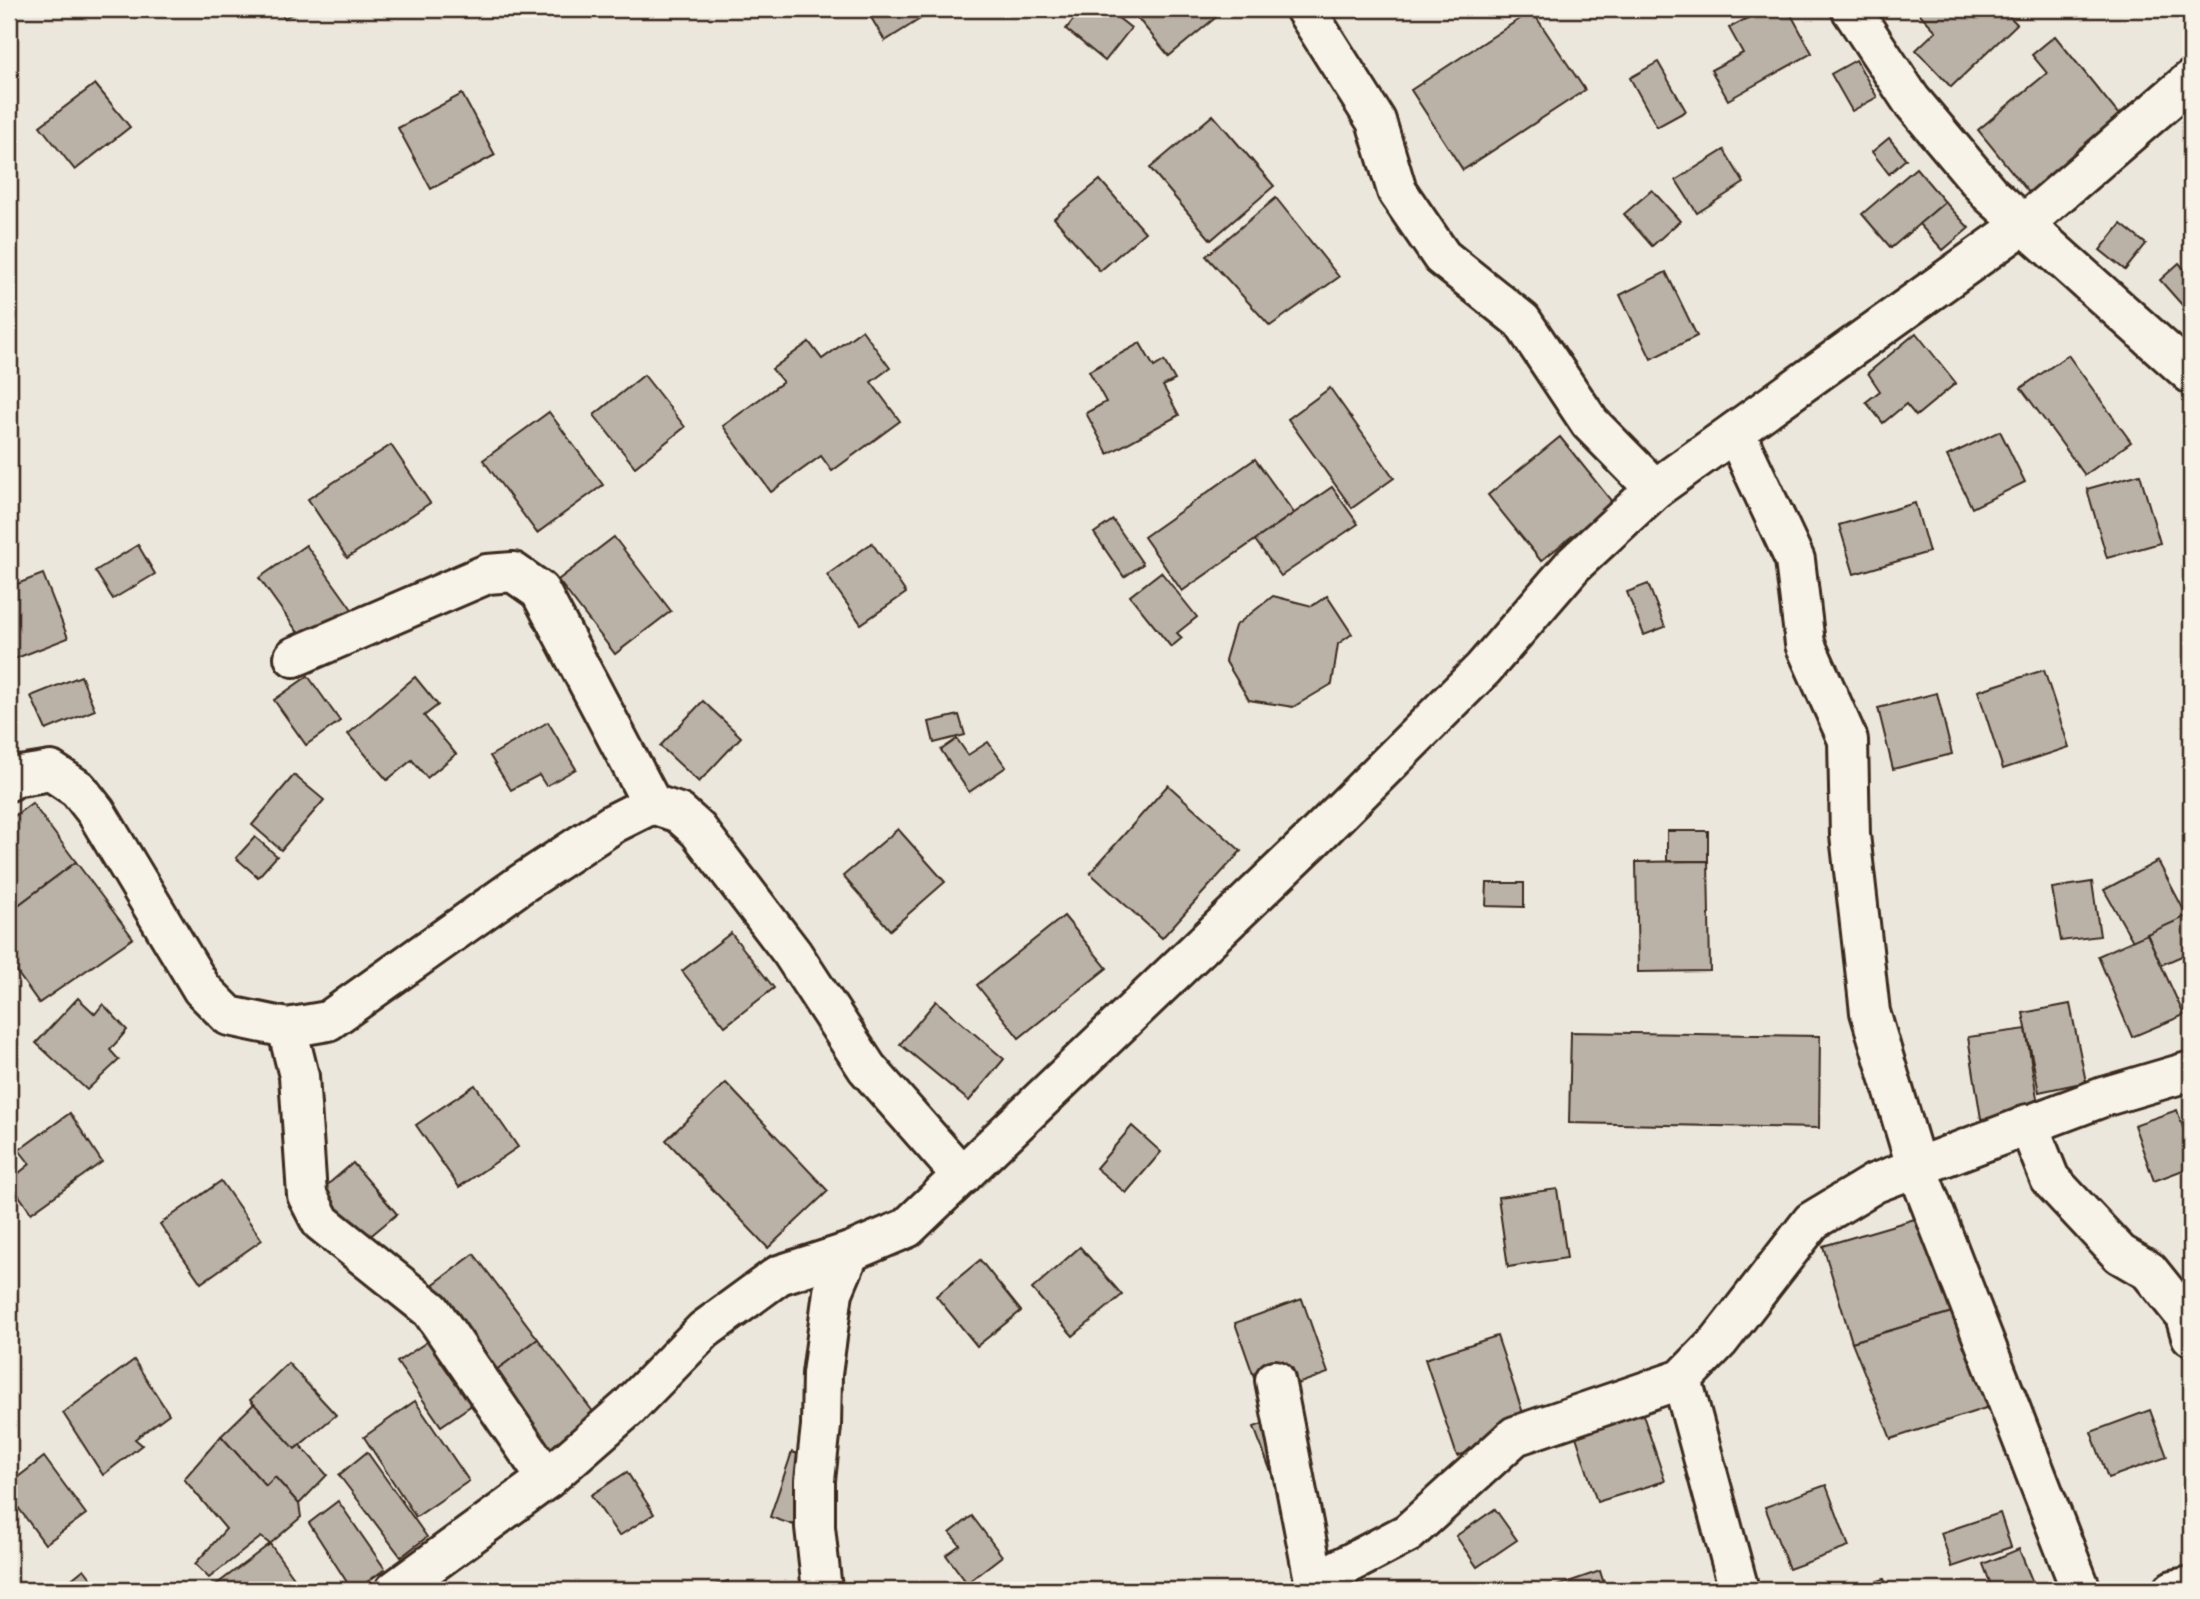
<svg xmlns="http://www.w3.org/2000/svg" width="2200" height="1599" font-family="'Comic Neue',sans-serif">
<style>
.building{fill:#bab2a7;stroke:#3b2a1e;stroke-width:2}
.lines{fill:none;stroke-linecap:round;stroke-linejoin:round}
.minor-casing{stroke:#3b2a1e;stroke-width:44}
.tertiary-casing{stroke:#3b2a1e;stroke-width:44}
.minor{stroke:#f7f3e8;stroke-width:38}
.tertiary{stroke:#f7f3e8;stroke-width:38}
</style>
<rect width="100%" height="100%" fill="#ece7dc"/>
<filter id="ink" filterUnits="userSpaceOnUse"><feTurbulence type="fractalNoise" baseFrequency=".0143" numOctaves="2"/><feDisplacementMap in="SourceGraphic" scale="14" xChannelSelector="R" yChannelSelector="G"/><feConvolveMatrix kernelMatrix="1 2 1 2 8 2 1 2 1" color-interpolation-filters="sRGB"/></filter>
<g filter="url(#ink)">
<g class="building">
<polygon points="278,9 302,9 284,18"/>
<polygon points="866,9 921,9 925,16 885,41"/>
<polygon points="1082,9 1107,9 1131,28 1105,61 1066,29"/>
<polygon points="1130,9 1226,9 1169,56"/>
<polygon points="1764,9 1788,9 1812,53 1728,100 1711,70 1743,53 1729,28"/>
<polygon points="1915,9 2002,9 2017,24 1951,87 1916,50 1936,31"/>
<polygon points="1532,11 1585,90 1463,170 1411,90"/>
<polygon points="2055,36 2128,126 2047,215 1978,130 2047,73 2032,55"/>
<polygon points="1856,60 1877,97 1852,111 1831,74"/>
<polygon points="1658,62 1686,111 1657,127 1630,78"/>
<polygon points="95,84 130,127 75,170 40,126"/>
<polygon points="462,94 495,155 431,189 398,128"/>
<polygon points="1213,115 1274,186 1211,240 1150,168"/>
<polygon points="1889,138 1906,159 1889,174 1872,152"/>
<polygon points="1724,150 1744,183 1697,213 1676,180"/>
<polygon points="1916,168 1945,202 1891,248 1862,214"/>
<polygon points="1100,180 1145,232 1100,271 1054,218"/>
<polygon points="1652,190 1680,221 1652,246 1624,214"/>
<polygon points="1276,198 1339,277 1270,326 1206,256"/>
<polygon points="1945,202 1969,228 1943,250 1919,224"/>
<polygon points="2121,224 2146,244 2125,270 2100,250"/>
<polygon points="2179,263 2191,277 2191,315 2160,280"/>
<polygon points="1666,272 1697,336 1651,359 1620,295"/>
<polygon points="862,330 890,368 871,382 900,421 832,471 821,456 771,492 723,426 783,382 772,369 809,342 822,359"/>
<polygon points="1916,333 1956,383 1916,416 1906,404 1883,423 1866,402 1880,391 1868,373"/>
<polygon points="1140,343 1154,367 1164,361 1175,380 1163,386 1179,415 1108,454 1086,413 1106,402 1089,371"/>
<polygon points="2068,355 2131,442 2085,475 2021,388"/>
<polygon points="644,375 685,427 635,467 594,415"/>
<polygon points="1330,388 1394,478 1352,508 1288,419"/>
<polygon points="549,412 603,485 537,533 483,460"/>
<polygon points="2000,431 2025,482 1972,508 1947,456"/>
<polygon points="1560,437 1613,503 1541,561 1488,495"/>
<polygon points="391,445 430,503 347,558 308,499"/>
<polygon points="1255,459 1294,513 1182,591 1144,537"/>
<polygon points="2140,474 2160,543 2107,558 2087,489"/>
<polygon points="1332,487 1358,524 1281,576 1255,540"/>
<polygon points="1915,503 1929,552 1854,574 1839,525"/>
<polygon points="1113,520 1143,564 1124,577 1094,533"/>
<polygon points="614,537 671,611 615,654 558,580"/>
<polygon points="872,543 906,593 861,624 827,575"/>
<polygon points="138,545 155,574 113,599 95,571"/>
<polygon points="306,545 366,629 319,662 259,578"/>
<polygon points="1161,572 1197,617 1177,633 1182,638 1171,647 1130,596"/>
<polygon points="43,574 68,638 9,661 9,587"/>
<polygon points="1648,584 1665,627 1644,635 1627,592"/>
<polygon points="1273,596 1312,606 1327,596 1352,634 1338,644 1332,684 1293,707 1249,700 1225,660 1235,626"/>
<polygon points="2044,670 2069,747 2003,769 1978,691"/>
<polygon points="81,676 95,710 46,730 31,696"/>
<polygon points="308,676 340,721 306,745 274,700"/>
<polygon points="415,677 438,705 424,716 456,754 427,778 412,760 387,780 348,734"/>
<polygon points="1937,693 1952,754 1893,769 1878,708"/>
<polygon points="703,701 741,737 699,782 660,746"/>
<polygon points="959,715 965,735 934,743 929,722"/>
<polygon points="548,722 576,769 546,786 539,775 511,790 490,756"/>
<polygon points="957,739 968,755 988,742 1006,767 969,792 941,750"/>
<polygon points="294,775 324,800 281,850 252,825"/>
<polygon points="1168,785 1241,851 1162,938 1090,873"/>
<polygon points="32,803 76,862 9,912 9,820"/>
<polygon points="898,829 945,882 890,930 843,876"/>
<rect x="1667" y="831" width="41" height="30"/>
<polygon points="255,837 277,856 258,877 236,858"/>
<polygon points="1708,861 1710,971 1638,972 1636,862"/>
<polygon points="2158,861 2187,916 2134,943 2104,890"/>
<polygon points="76,862 133,938 39,1003 9,961 9,912"/>
<polygon points="2092,882 2100,936 2061,941 2052,888"/>
<polygon points="1487,883 1524,883 1524,907 1486,906"/>
<polygon points="1064,916 1107,968 1019,1038 977,985"/>
<polygon points="2187,916 2191,926 2191,952 2161,965 2147,934"/>
<polygon points="731,933 774,988 725,1026 682,971"/>
<polygon points="2147,934 2184,1015 2132,1037 2098,956"/>
<polygon points="78,998 95,1014 103,1004 127,1030 110,1050 119,1060 87,1090 36,1043"/>
<polygon points="936,1001 1004,1059 969,1101 900,1044"/>
<polygon points="2070,1004 2086,1082 2039,1092 2023,1013"/>
<polygon points="2026,1029 2039,1111 1981,1119 1968,1037"/>
<polygon points="1571,1032 1820,1036 1819,1128 1569,1123"/>
<polygon points="726,1083 828,1191 768,1248 666,1140"/>
<polygon points="475,1085 518,1147 459,1187 416,1125"/>
<polygon points="2177,1110 2191,1151 2191,1167 2154,1181 2134,1125"/>
<polygon points="70,1113 102,1162 31,1213 9,1181 30,1164 19,1150"/>
<polygon points="2191,1118 2191,1141 2184,1120"/>
<polygon points="1132,1126 1161,1152 1126,1193 1096,1168"/>
<polygon points="353,1163 397,1214 356,1248 313,1197"/>
<polygon points="221,1181 262,1240 201,1283 160,1224"/>
<polygon points="1557,1189 1567,1258 1508,1267 1498,1197"/>
<polygon points="1925,1216 1979,1304 1852,1342 1823,1246"/>
<polygon points="1080,1247 1122,1295 1073,1336 1032,1289"/>
<polygon points="474,1254 538,1339 491,1374 427,1289"/>
<polygon points="980,1260 1021,1311 977,1346 936,1296"/>
<polygon points="1302,1299 1328,1373 1261,1397 1235,1323"/>
<polygon points="1979,1304 2004,1402 1891,1439 1852,1342"/>
<polygon points="442,1332 485,1396 441,1426 397,1362"/>
<polygon points="1497,1336 1526,1422 1500,1442 1457,1456 1425,1359"/>
<polygon points="538,1339 594,1413 579,1424 598,1451 566,1474 491,1374"/>
<polygon points="134,1360 169,1414 135,1439 142,1445 103,1475 63,1413"/>
<polygon points="288,1363 336,1415 295,1449 250,1400"/>
<polygon points="415,1401 469,1481 416,1517 364,1437"/>
<polygon points="254,1404 295,1449 300,1445 327,1475 299,1504 275,1477 266,1486 221,1436"/>
<polygon points="1640,1406 1665,1481 1597,1502 1573,1427"/>
<polygon points="2150,1410 2167,1457 2108,1478 2091,1432"/>
<polygon points="1281,1417 1301,1470 1274,1480 1254,1427"/>
<polygon points="221,1436 266,1486 275,1477 299,1504 301,1517 270,1544 261,1537 209,1578 195,1564 226,1529 184,1479"/>
<polygon points="367,1452 427,1537 401,1557 339,1475"/>
<polygon points="792,1452 836,1466 814,1532 770,1517"/>
<polygon points="44,1457 86,1514 45,1544 9,1495 9,1484"/>
<polygon points="627,1472 654,1514 619,1536 591,1495"/>
<polygon points="1826,1485 1849,1547 1789,1569 1765,1507"/>
<polygon points="338,1501 385,1569 356,1590 352,1590 309,1523"/>
<polygon points="1495,1509 1517,1540 1477,1567 1456,1536"/>
<polygon points="2000,1513 2011,1547 1952,1567 1941,1533"/>
<polygon points="972,1516 1002,1556 967,1583 946,1555 960,1545 950,1533"/>
<polygon points="270,1544 300,1586 295,1590 215,1590 213,1587"/>
<polygon points="2019,1549 2036,1590 1993,1590 1983,1564"/>
<polygon points="84,1569 100,1590 58,1590"/>
<polygon points="1600,1571 1606,1590 1548,1590 1548,1589"/>
<polygon points="1884,1579 1889,1590 1851,1590"/>
<polygon points="728,1581 730,1590 699,1590"/>
</g>
<g class="lines">
<defs>
<g id="minor">
<polyline points="1305,9 1376,121 1397,191 1442,257 1522,321 1590,423 1655,489"/>
<polyline points="1735,432 1795,560 1805,644 1848,740 1850,835 1870,1012 1916,1166 2081,1590"/>
<polyline points="294,657 487,574 513,572 540,591 652,804"/>
<polyline points="9,781 14,777 51,771 78,789 96,812 202,989 229,1016 287,1028 328,1021 521,884 614,823 652,804 679,813 698,830 792,953 867,1068 962,1176"/>
<polyline points="287,1028 299,1076 307,1195 321,1222 431,1310 547,1479"/>
<polyline points="2028,1124 2050,1179 2120,1254 2149,1271 2185,1316 2191,1336"/>
<polyline points="1682,1379 1739,1590"/>
<polyline points="1275,1380 1316,1590"/>
<polyline points="1314,1582 1408,1533 1515,1436 1682,1379 1719,1341 1812,1221 1875,1183 2103,1097 2191,1071"/>
<polyline points="395,1590 547,1479 628,1408 704,1330 779,1275 850,1252 907,1228 1311,841 1483,669 1573,565 1655,489 2024,224 2191,80"/>
<polyline points="822,1590 815,1527 815,1480 821,1426 822,1374 833,1292 850,1252"/>
<polyline points="2173,1590 2191,1586"/>
</g>
<polyline id="tertiary" points="1851,9 1911,100 1990,194 2191,374"/>
</defs>
<use href="#minor" class="minor-casing"/>
<use href="#tertiary" class="tertiary-casing"/>
<use href="#minor" class="minor"/>
<use href="#tertiary" class="tertiary"/>
</g>
</g>
<rect width="2200" height="1599" fill="none" stroke="#f7f3e8" stroke-width="35"/>
<rect x="18" y="18" width="2165" height="1564" fill="none" stroke="#3b2a1e" stroke-width="2.5" filter="url(#ink)"/>
</svg>
